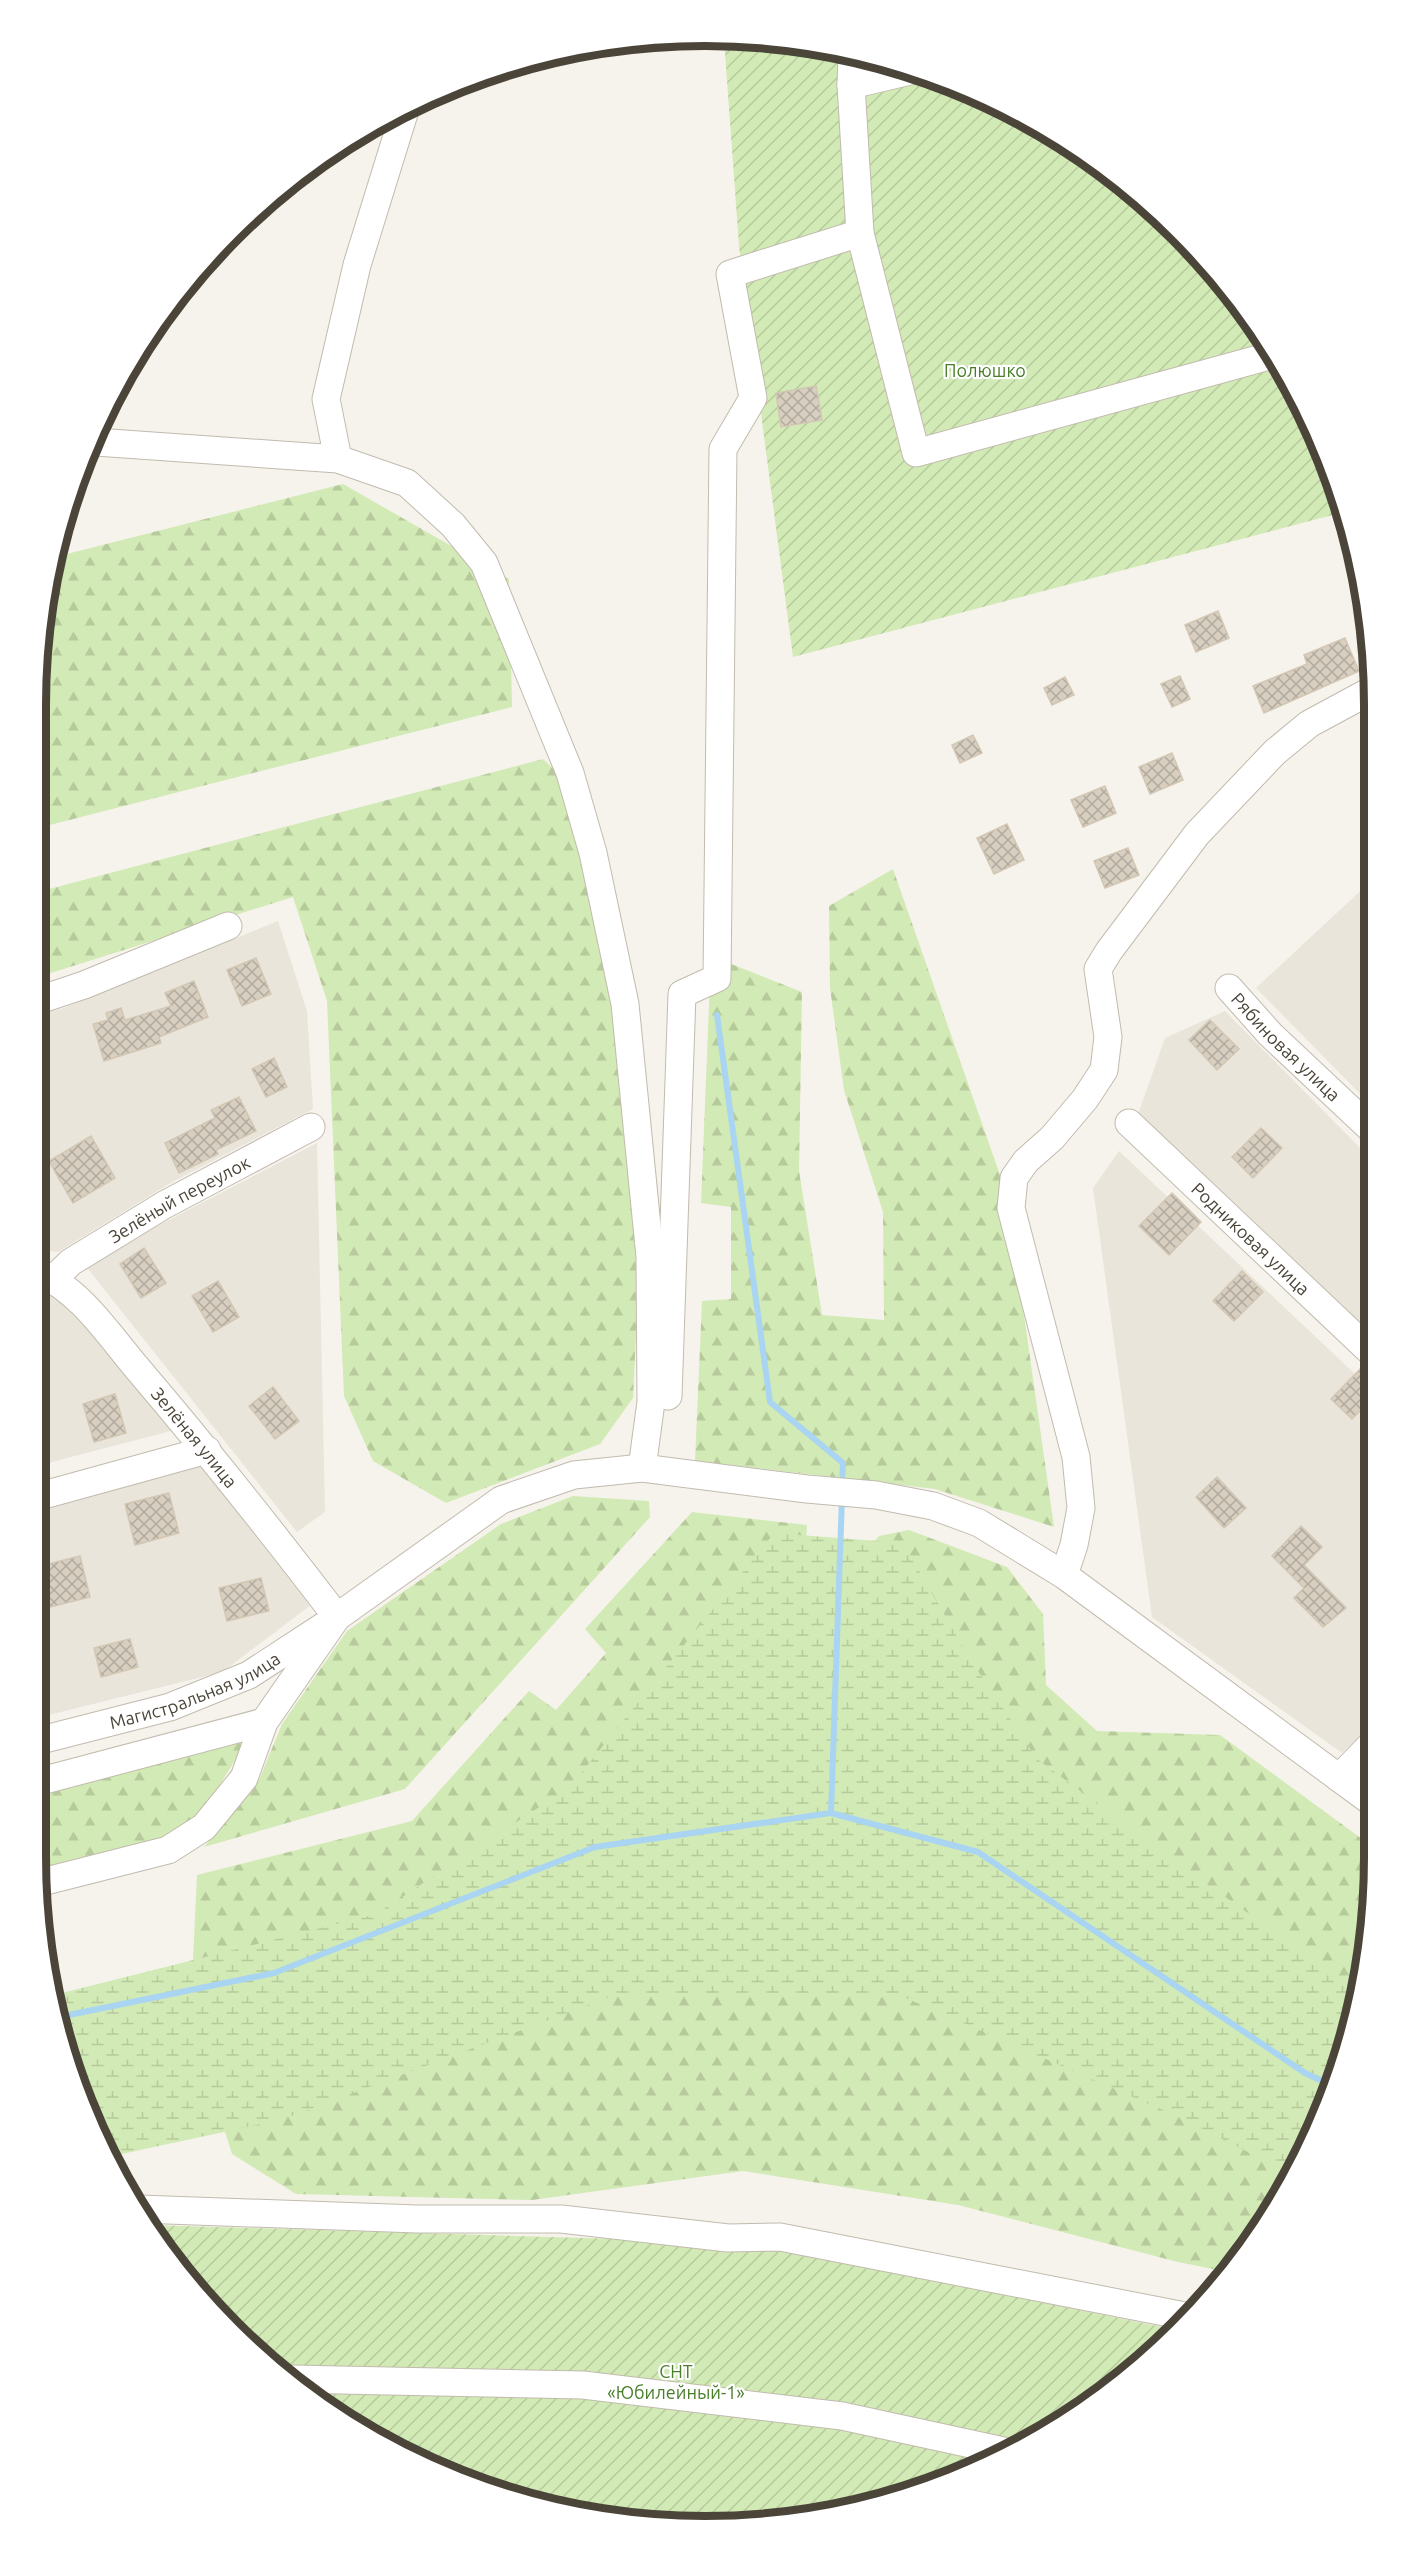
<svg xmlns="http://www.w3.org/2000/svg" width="1411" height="2562" font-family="Ubuntu,sans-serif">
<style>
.residential{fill:#eae5da}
.forest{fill:url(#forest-firs)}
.wetland{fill:url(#wetland-marsh)}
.garden{fill:url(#garden-furrows)}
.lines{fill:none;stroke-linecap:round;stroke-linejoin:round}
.stream{stroke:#a9d4f2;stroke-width:6}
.building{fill:url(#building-cross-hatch);stroke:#d3c7b4;stroke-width:1.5}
.minor-casing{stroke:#c2bbae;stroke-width:29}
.minor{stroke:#fff;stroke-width:27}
.labels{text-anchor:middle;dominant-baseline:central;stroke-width:4.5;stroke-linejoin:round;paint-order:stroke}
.park-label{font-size:18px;fill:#4a7f2a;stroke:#fff}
.street-label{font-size:18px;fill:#4b4439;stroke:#fff}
.rim{fill:none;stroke:#4b4439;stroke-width:8}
</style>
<defs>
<pattern id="forest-firs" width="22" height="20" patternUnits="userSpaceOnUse" patternTransform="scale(1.5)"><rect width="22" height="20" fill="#d2eab5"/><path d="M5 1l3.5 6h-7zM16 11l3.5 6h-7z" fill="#b6ca9c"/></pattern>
<pattern id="wetland-marsh" width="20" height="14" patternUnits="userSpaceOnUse" patternTransform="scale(1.5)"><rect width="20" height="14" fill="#d2eab5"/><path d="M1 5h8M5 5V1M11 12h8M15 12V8" fill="none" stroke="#b6ca9c"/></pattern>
<pattern id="garden-furrows" width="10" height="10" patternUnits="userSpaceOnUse" patternTransform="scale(1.5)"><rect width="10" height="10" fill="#d2eab5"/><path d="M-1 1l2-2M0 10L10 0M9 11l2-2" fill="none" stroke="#b6ca9c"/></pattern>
<pattern id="building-cross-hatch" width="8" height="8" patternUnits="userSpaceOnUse" patternTransform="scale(1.5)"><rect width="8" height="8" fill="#d8cfc1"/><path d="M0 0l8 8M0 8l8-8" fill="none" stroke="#b1aa9e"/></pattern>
</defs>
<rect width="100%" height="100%" fill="#f6f3ec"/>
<g class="residential">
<polygon points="1370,882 1371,1105 1256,988"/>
<polygon points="278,921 307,1011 313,1109 172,1182 58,1252 39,1250 39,1014 64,1008"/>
<polygon points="1225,1011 1371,1159 1372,1338 1137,1117 1165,1038"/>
<polygon points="317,1143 325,1512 297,1532 84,1264"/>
<polygon points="1119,1151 1372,1390 1373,1725 1342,1753 1152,1617 1093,1188"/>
<polygon points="40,1287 78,1310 175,1430 40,1465"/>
<polygon points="201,1462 315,1602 222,1672 41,1717 40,1504"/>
</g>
<g class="forest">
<polygon points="343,484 509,579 512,707 38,828 37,662 55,557"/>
<polygon points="543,759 572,787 618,1039 639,1271 633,1398 600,1444 446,1503 373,1461 344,1396 327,1001 293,897 38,977 38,892"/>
<polygon points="893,869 1007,1195 1054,1527 935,1489 695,1461 702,1301 731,1299 731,1207 701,1203 711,956 802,992 799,1171 822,1315 884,1320 883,1212 844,1090 830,988 829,906"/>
<polygon points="573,1496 649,1501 650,1517 405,1789 204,1847 259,1780 282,1724 347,1631 501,1524"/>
<polygon points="692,1512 807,1525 800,1647 1320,2115 1285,2192 1228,2272 1178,2262 958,2205 743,2171 532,2200 296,2194 232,2154 190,2023 197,1875 412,1821 529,1691 556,1710 606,1653 585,1629"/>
<polygon points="909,1530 1007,1567 1043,1614 1046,1685 1097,1731 1220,1735 1373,1847 1374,1900 1344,2050 1321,2038 846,1575 879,1536"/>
<polygon points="250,1736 200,1817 158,1845 42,1871 41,1792"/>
</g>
<polygon class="wetland" points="774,1533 903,1543 970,1659 1037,1759 1205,1883 1356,1988 1340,2071 1293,2175 1179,2117 901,1996 615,1995 284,2119 108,2157 71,2071 54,1995 376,1914 570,1787"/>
<g class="garden">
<polygon points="724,39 793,42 921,72 1041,126 1179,232 1262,334 1339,490 1344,512 793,657 739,246"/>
<polygon points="150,2225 752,2243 1177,2330 1147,2360 1041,2436 961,2475 836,2513 749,2525 618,2520 532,2503 410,2457 333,2413 232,2330 174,2264"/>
</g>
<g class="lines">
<g class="stream">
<polyline points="717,1015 770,1402 843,1463 842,1484"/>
<polyline points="842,1497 831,1813 978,1852 1305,2073 1333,2086"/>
<polyline points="59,2017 274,1973 595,1847 831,1813"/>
</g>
</g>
<g class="building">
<polygon points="816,386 822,420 781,427 776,393"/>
<polygon points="1218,611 1229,638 1196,652 1185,625"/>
<polygon points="1345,638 1359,671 1264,713 1253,686 1307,664 1304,655"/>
<polygon points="1180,676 1190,699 1172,707 1161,684"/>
<polygon points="1065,677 1074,695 1052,705 1044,688"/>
<polygon points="973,735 982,753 960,763 952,745"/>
<polygon points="1172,753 1183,780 1150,794 1139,767"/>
<polygon points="1105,786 1116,813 1083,827 1071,800"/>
<polygon points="1007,824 1024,860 994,874 977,838"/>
<polygon points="1128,848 1139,875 1105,888 1094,861"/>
<polygon points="256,958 271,994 242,1006 227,970"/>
<polygon points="194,981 208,1017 159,1037 161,1043 104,1061 93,1024 108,1020 106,1013 121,1008 125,1020 171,1006 165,993"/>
<polygon points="1210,1020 1239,1049 1217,1070 1189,1040"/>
<polygon points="274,1058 287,1087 266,1097 252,1069"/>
<polygon points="239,1097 256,1131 216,1150 218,1154 179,1173 165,1143 215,1118 211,1110"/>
<polygon points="1261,1128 1282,1148 1253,1178 1232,1157"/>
<polygon points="91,1136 115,1178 73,1203 49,1161"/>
<polygon points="1172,1193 1201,1222 1169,1255 1139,1226"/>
<polygon points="144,1248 166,1283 141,1298 120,1264"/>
<polygon points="1242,1271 1263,1292 1234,1321 1213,1301"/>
<polygon points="218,1281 239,1317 213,1332 192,1296"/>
<polygon points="1360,1369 1372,1381 1372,1399 1352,1419 1331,1399"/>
<polygon points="273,1387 299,1421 275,1439 249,1406"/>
<polygon points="115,1394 126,1433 94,1442 83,1404"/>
<polygon points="1217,1477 1246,1508 1224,1528 1196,1497"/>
<polygon points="169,1493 179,1533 135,1545 125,1504"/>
<polygon points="1301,1526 1322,1547 1304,1565 1346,1608 1323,1627 1294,1598 1304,1588 1272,1556"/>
<polygon points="80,1556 90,1597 46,1608 41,1586 40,1566"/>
<polygon points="261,1578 269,1611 227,1621 219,1588"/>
<polygon points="130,1639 138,1667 101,1677 94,1648"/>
</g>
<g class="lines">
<defs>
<g id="minor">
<polyline points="852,55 851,85 860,233 916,453 1273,355"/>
<polyline points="851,85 914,70"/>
<polyline points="96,442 338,459 407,483 453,525 484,563 570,773 593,853 625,1004 650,1257 651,1402 642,1468"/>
<polyline points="338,459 326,399 357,265 406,107"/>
<path id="s1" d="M1229 988 1270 1034 1371 1129"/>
<polyline points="39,1000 84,985 228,926"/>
<path id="s2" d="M1129 1123 1372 1353"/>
<path id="s3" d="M39 1273C80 1290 109 1335 137 1368 206 1449 272 1532 337 1617"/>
<path id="s4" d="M53 1279 71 1262 164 1205 311 1127"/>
<polyline points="668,1396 682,994 717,978 723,449 753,398 730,274 860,233"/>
<polyline points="40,1496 207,1450"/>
<polyline points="1064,1575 1074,1545 1081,1508 1076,1457 1011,1208 1014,1178 1026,1161 1052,1138 1085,1099 1104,1070 1108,1037 1098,969 1109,951 1197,834 1275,752 1309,724 1370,691"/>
<path id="s5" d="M41 1740 170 1707 249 1675 324 1626"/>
<polyline points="1339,1778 1373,1743"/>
<polyline points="41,1781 264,1722"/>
<polyline points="42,1882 168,1850 204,1827 244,1778 264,1722 337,1617 501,1500 574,1475 642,1468 807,1489 876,1495 933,1506 979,1523 1064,1575 1373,1803"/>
<polyline points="140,2209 417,2219 561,2219 728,2238 780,2237 1190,2317"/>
<polyline points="292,2379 583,2385 842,2416 1008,2452"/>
</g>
</defs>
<use href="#minor" class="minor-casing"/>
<use href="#minor" class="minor"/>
</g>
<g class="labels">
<g class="park-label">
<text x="985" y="370">Полюшко</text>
<text x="676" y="2371">СНТ<tspan x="676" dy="21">«Юбилейный-1»</tspan></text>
</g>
<g class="street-label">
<text stroke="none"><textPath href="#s1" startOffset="82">Рябиновая улица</textPath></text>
<text stroke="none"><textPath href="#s4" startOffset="150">Зелёный переулок</textPath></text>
<text stroke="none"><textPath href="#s2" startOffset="168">Родниковая улица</textPath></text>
<text stroke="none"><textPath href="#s3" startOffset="228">Зелёная улица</textPath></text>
<text stroke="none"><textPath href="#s5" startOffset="162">Магистральная улица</textPath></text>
</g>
</g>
<path d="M0 0H1411V2562H0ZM705 46H705A659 659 0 0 1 1364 705V1857A659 659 0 0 1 705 2516H705A659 659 0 0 1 46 1857V705A659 659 0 0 1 705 46Z" fill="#fff" fill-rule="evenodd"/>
<path class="rim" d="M705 46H705A659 659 0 0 1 1364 705V1857A659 659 0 0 1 705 2516H705A659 659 0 0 1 46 1857V705A659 659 0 0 1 705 46Z"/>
</svg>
